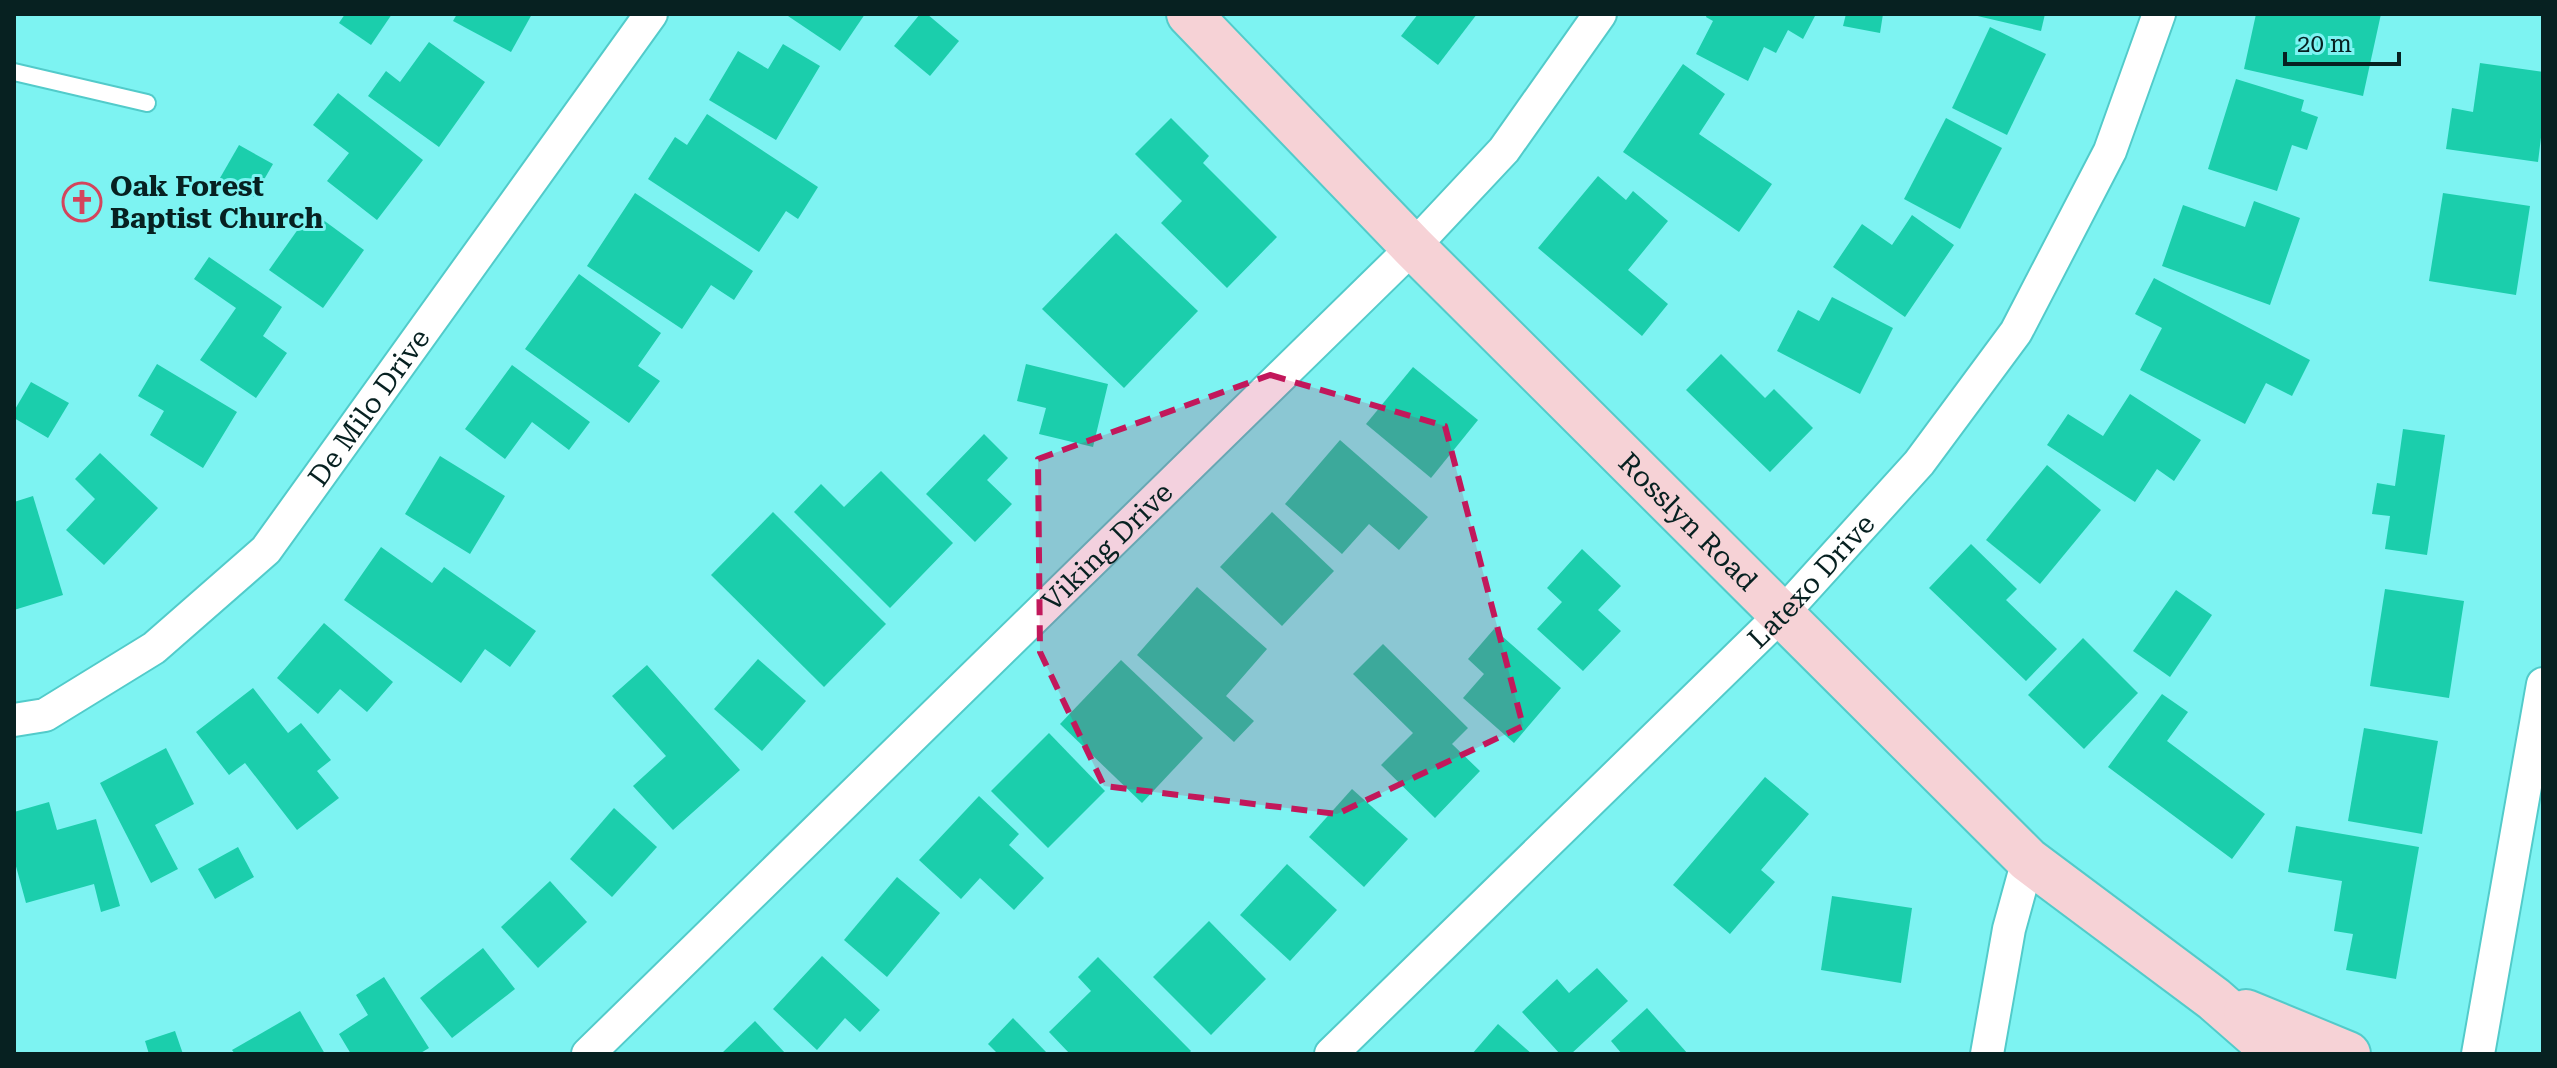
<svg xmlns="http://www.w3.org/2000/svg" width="2557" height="1068" font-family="'Roboto Serif',serif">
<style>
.building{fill:#1bceac}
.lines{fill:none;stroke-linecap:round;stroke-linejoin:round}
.lane-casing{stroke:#52cbca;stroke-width:20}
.street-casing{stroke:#52cbca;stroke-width:36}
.secondary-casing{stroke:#52cbca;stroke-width:48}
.lane{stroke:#fff;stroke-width:16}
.street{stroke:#fff;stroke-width:32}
.secondary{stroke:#f6d2d6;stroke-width:44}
.marked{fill:#c2185b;fill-opacity:0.2;stroke:#c2185b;stroke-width:6;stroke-dasharray:16 10;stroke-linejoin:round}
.labels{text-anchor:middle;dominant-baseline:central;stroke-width:6;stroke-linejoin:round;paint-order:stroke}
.poi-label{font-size:28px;font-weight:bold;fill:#072121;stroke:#7df3f2;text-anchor:start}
.street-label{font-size:28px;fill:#072121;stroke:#7df3f2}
</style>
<rect width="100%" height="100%" fill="#7df3f2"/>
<g class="building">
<polygon points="345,14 392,14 371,45 339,23"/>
<polygon points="457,14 532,14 511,52 453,21"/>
<polygon points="785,14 865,14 840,51"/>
<polygon points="920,14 927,14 959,41 930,76 894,46"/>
<polygon points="1418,14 1477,14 1438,65 1401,36"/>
<polygon points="1707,14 1816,14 1803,39 1788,30 1776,53 1764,47 1748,81 1696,54 1713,21 1706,17"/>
<polygon points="1846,14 1883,14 1880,33 1843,26"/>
<polygon points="1969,14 2045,14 2041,31"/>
<polygon points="2256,14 2381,14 2363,96 2244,69"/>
<polygon points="1990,27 2046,54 2007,135 1952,108"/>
<polygon points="429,42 485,82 439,147 368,96 386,71 400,82"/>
<polygon points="783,44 820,66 776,140 709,100 738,51 768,69"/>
<polygon points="2480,63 2543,72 2543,121 2538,162 2446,149 2452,108 2473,112"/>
<polygon points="1683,64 1725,94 1699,134 1772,184 1739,232 1623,152"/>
<polygon points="2236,79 2304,100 2301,111 2318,117 2307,150 2292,145 2277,191 2208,169"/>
<polygon points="338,93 423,160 377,220 327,181 349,153 313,125"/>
<polygon points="707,114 818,187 798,219 786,211 759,252 648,179 675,137 687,145"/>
<polygon points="1171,118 1209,156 1203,163 1277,237 1227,288 1161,223 1182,201 1135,154"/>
<polygon points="1946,118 2002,148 1960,229 1904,199"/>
<polygon points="239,145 273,164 254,197 220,178"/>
<polygon points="1598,176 1626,200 1633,191 1668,221 1628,270 1668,304 1642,336 1538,248"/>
<polygon points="635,193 753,271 734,300 711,285 682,329 587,266"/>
<polygon points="2443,193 2530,206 2516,295 2429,281"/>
<polygon points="2254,201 2300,218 2270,305 2162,266 2183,205 2245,227"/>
<polygon points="311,211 364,250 323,308 269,270"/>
<polygon points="1912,215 1954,245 1905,317 1833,267 1862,224 1892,245"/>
<polygon points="1116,233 1198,311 1124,388 1042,309"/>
<polygon points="209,257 282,307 263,336 287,353 256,398 200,360 236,308 194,279"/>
<polygon points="579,274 661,333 638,366 660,381 629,423 525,349"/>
<polygon points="2154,278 2310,360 2292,396 2266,383 2245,424 2140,370 2162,328 2135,314"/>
<polygon points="1832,297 1893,328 1860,394 1777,351 1798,310 1819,321"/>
<polygon points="1721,354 1765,398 1774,389 1813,428 1770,472 1686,390"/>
<polygon points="157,364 237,412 203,468 150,435 164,411 138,396"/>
<polygon points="1026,364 1108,384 1093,447 1039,434 1046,408 1017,401"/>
<polygon points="512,365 590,422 569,450 532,422 505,459 465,429"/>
<polygon points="1413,367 1478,420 1431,478 1366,424"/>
<polygon points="31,382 69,403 48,438 14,418 14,411"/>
<polygon points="2130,394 2201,440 2174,481 2157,469 2135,502 2047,445 2068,414 2103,436"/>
<polygon points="2403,429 2445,435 2427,555 2385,549 2390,516 2372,514 2377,483 2395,486"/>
<polygon points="984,434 1008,458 987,480 1012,504 975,542 926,494"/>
<polygon points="1340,440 1428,517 1399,550 1369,524 1342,554 1285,504"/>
<polygon points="100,453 158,508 104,565 66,530 95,499 75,479"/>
<polygon points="440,456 505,496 470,554 405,514"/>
<polygon points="2047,465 2101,510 2040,584 1986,540"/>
<polygon points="881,471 953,543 890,608 794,512 821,484 844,507"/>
<polygon points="33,496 63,595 14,610 14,502"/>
<polygon points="773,512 886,624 824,687 711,575"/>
<polygon points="1272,512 1334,571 1282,626 1220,567"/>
<polygon points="1971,544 2017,589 2006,600 2057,649 2026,681 1929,588"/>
<polygon points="381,547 432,583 444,567 536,631 510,667 485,649 461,683 344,600"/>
<polygon points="1582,549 1621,586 1598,610 1621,631 1583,671 1537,629 1562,602 1547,588"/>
<polygon points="1197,587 1267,649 1226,696 1254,721 1234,742 1137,655"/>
<polygon points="2385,589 2464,601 2449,698 2370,686"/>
<polygon points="2176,590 2212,615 2170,677 2133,651"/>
<polygon points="324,623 393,682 367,712 340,689 318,714 277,678"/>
<polygon points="1494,629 1561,688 1514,743 1463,698 1484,674 1468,659"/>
<polygon points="2083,638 2138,693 2084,749 2028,695"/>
<polygon points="1383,644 1468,728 1452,744 1480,771 1435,818 1381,765 1413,733 1353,674"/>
<polygon points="758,659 806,701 762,751 714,709"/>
<polygon points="1121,660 1203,738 1142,803 1060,724"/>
<polygon points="647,665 740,770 673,830 633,786 666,756 612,696"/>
<polygon points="253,688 288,733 301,723 331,760 317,771 339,798 297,830 245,763 229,775 196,732"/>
<polygon points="2162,694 2188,712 2167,741 2265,814 2232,859 2108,767"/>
<polygon points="2364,728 2438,741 2422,834 2348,821"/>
<polygon points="1049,733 1105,791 1048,848 991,791"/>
<polygon points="166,748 194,804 155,825 178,869 151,883 100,783"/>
<polygon points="1765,777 1809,814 1761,870 1775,882 1730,934 1673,885"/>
<polygon points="1352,789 1408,839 1364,887 1309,837"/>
<polygon points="979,796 1019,834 1009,845 1044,878 1014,910 980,878 961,899 919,860"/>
<polygon points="49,802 57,830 96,819 120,906 101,912 94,884 26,903 14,859 14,812"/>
<polygon points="614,808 657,847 612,897 570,859"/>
<polygon points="2296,826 2419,847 2396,979 2346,970 2353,934 2334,931 2342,881 2288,872"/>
<polygon points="238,847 254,877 215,899 198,869"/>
<polygon points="1287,864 1337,910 1290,961 1240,915"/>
<polygon points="897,877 940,913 887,977 844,940"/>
<polygon points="550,881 587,922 538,968 501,927"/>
<polygon points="1832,896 1912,908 1901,983 1821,970"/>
<polygon points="1209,921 1266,979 1211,1035 1153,977"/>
<polygon points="483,948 515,989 452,1038 420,998"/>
<polygon points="822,956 880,1010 860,1032 845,1018 817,1050 773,1009"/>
<polygon points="1098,957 1191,1051 1188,1054 1070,1054 1049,1032 1091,991 1078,977"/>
<polygon points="1597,968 1628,1001 1571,1054 1560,1054 1522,1012 1557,979 1569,993"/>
<polygon points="384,977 429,1048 419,1054 351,1054 339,1034 368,1015 356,995"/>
<polygon points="1647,1008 1688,1054 1622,1054 1611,1041"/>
<polygon points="300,1011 325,1054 235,1054 232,1050"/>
<polygon points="1013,1018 1048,1054 998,1054 988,1044"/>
<polygon points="755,1021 786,1054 721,1054"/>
<polygon points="1498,1024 1532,1054 1472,1054"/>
<polygon points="175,1031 183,1054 149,1054 145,1041"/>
</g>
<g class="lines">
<defs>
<polyline id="lane" points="14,72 147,103"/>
<g id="street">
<path id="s1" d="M14 720 45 715 154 648 266 550 651 14"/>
<path id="s2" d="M588 1054 1413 247 1504 150 1600 14"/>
<path id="s3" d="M1331 1054 1783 613 1919 463 2016 332 2110 151 2159 14"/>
<polyline points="1987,1054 2009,929 2028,860"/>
<polyline points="2478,1054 2543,684"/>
</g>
<g id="secondary">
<path id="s4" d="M1189 14 1413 247 2028 860 2214 999 2277 1054"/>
<polyline points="2246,1012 2348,1054"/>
</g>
</defs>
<use href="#lane" class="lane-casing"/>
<use href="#street" class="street-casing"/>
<use href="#secondary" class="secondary-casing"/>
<use href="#lane" class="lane"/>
<use href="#street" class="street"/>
<use href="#secondary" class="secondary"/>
</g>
<path class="marked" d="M1270 375 1445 426 1523 726 1337 814 1104 786 1040 652 1038 459Z"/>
<defs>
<symbol id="church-ring" viewBox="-11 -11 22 22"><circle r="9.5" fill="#7df3f2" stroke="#d4445c" stroke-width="1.5"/><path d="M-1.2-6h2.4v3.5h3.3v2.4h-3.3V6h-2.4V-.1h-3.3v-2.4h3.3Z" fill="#d4445c"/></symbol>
</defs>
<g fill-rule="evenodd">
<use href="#church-ring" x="60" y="180" width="44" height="44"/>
</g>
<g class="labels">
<g class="poi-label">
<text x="110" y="186">Oak Forest<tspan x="110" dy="32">Baptist Church</tspan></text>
</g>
<g class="street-label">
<text stroke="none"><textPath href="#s1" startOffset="484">De Milo Drive</textPath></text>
<text stroke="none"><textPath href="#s4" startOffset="712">Rosslyn Road</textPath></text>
<text stroke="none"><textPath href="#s2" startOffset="726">Viking Drive</textPath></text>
<text stroke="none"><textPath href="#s3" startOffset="674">Latexo Drive</textPath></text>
</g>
</g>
<rect width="2557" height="1068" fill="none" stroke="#072121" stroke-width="32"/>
<path d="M2285 52v12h114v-12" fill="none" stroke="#072121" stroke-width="4"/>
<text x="2297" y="52" font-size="24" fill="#072121" stroke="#7df3f2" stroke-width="6" paint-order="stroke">20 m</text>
</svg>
